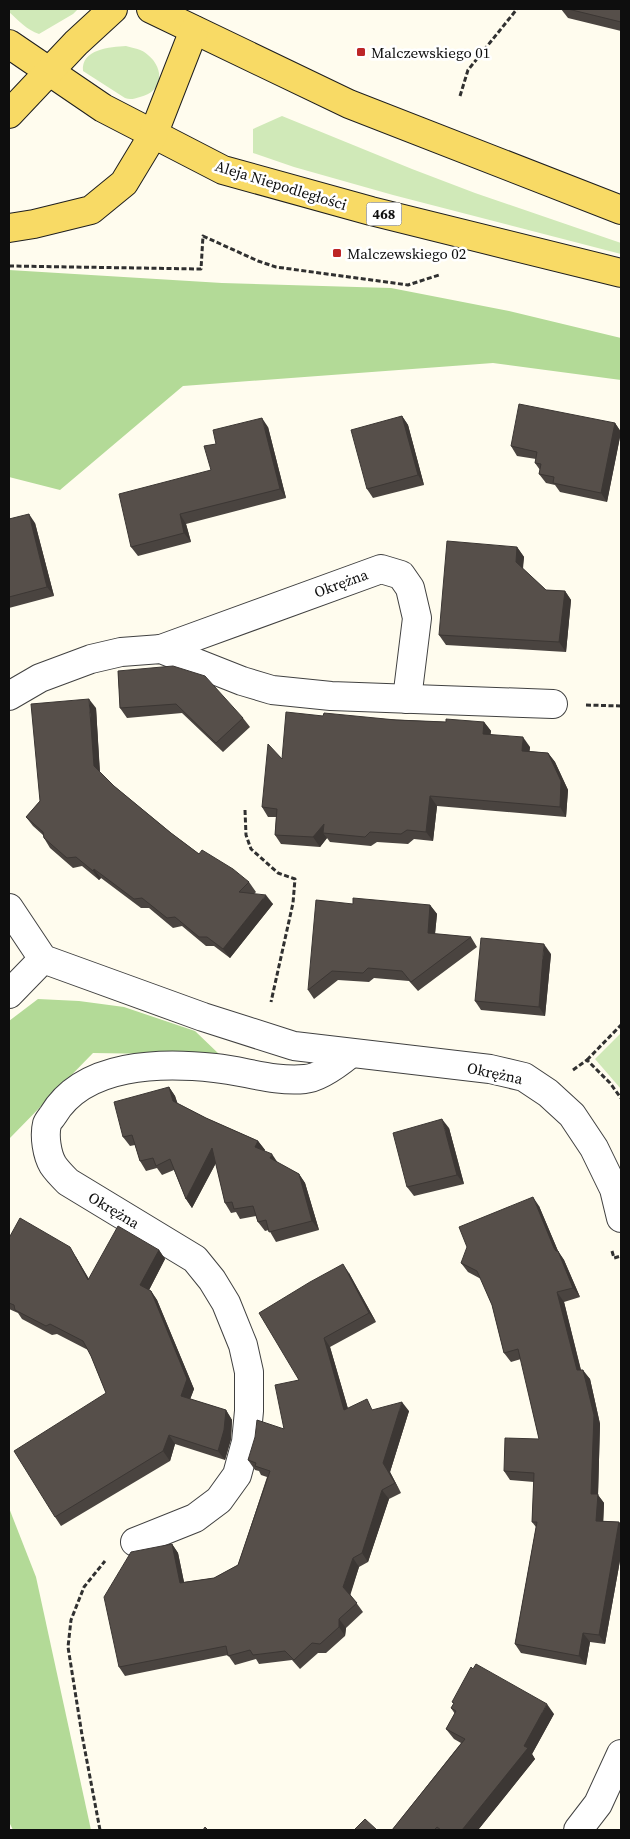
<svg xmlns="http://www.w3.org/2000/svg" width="630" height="1839" font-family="'Source Serif 4',serif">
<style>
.green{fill:#d0e9b8}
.forest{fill:#b3da97}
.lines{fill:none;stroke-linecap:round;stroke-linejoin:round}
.minor-casing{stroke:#414141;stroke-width:30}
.major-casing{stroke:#1f1f1f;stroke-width:30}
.path{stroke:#303030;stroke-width:3;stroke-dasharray:5 2.5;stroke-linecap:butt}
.minor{stroke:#fff;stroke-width:28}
.major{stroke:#f8da65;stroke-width:28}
.wall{fill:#4a4440}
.shaded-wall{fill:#3c3734}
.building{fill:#564f4a;stroke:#3c3734}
.poi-dot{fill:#bd2627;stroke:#fff;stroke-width:2}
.labels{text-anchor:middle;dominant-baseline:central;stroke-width:5;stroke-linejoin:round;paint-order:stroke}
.shield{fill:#fff;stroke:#565656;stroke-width:1}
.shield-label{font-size:14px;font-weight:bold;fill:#0e0e0e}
.poi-label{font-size:15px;fill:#0e0e0e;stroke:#fff;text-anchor:start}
.street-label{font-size:15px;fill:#0e0e0e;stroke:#fff}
</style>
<rect width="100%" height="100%" fill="#fffcee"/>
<g class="green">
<path d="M9 9H78L73 14 39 34C27 30 18 20 9 12Z"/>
<path d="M126 46C133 48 142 49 148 55 165 69 163 92 140 97 134 99 130 100 125 98L83 71C81 49 110 47 126 46Z"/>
<polygon points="282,116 412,169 475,193 621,243 621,254 393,195 294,167 253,153 253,129"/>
<polygon points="621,1033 621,1089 595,1059"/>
</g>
<g class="forest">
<polygon points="9,270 222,283 391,288 509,311 621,338 621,380 493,363 183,386 60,490 9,477"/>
<polygon points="38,999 79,1001 124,1007 195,1031 220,1055 93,1053 9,1139 9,1021"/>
<polygon points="9,1508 36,1577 91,1830 13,1830 9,1822"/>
</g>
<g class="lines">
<defs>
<g id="minor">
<polyline points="161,649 381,569 401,575 410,588 417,618 407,699"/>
<polyline points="9,696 40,678 91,659 121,652 161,649 242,681 272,690 331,696 553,704"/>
<polyline points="9,908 43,959 203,1017 294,1046 490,1069 524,1077 548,1093 572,1115 594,1148 614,1189 621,1218"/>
<polyline points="9,994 43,959"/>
<path d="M135 1542 195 1518 219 1500 237 1475 246 1442 249 1411V1372L243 1345 226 1303 212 1280 195 1259 68 1182C63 1177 57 1171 53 1165 47 1155 44 1136 47 1124 48 1121 51 1118 53 1115 84 1063 161 1062 215 1068 245 1071 274 1082 305 1079 319 1078 339 1063 350 1054"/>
<polyline points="578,1830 598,1804 621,1754"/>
</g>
<g id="major">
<polyline points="151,9 349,104 621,210"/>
<polyline points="9,44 103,108 223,170 371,211 621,273"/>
<polyline points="9,114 76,43 113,9"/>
<polyline points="9,228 34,224 91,210 124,183 153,135 194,30"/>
</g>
</defs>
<use href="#minor" class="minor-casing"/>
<use href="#major" class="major-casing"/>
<g class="path">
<polyline points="460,96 468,70 517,9"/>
<polyline points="9,266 201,269 203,236 258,261 276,267 408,285 439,275"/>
<polyline points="586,705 621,706"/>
<polyline points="245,810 246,835 251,849 278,873 295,879 293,903 271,1002"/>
<polyline points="587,1060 621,1025"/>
<polyline points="573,1070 587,1060 610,1083 621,1098"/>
<polyline points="612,1251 614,1258 621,1256"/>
<polyline points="100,1830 82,1735 68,1647 71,1620 84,1587 105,1561"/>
</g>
<use href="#minor" class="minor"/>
<use href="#major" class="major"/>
</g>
<g class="wall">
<polygon points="561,9 621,9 621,31 568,18"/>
<polygon points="402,416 408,425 424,485 373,498 367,489"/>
<polygon points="615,423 621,432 607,502 560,492 555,485 546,483 539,474 540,470 535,463 536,459 517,456 511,446"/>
<polygon points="268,427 286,498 186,524 191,542 138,556 131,547 211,470 216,444"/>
<polygon points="9,519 35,523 54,596 9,608"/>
<polygon points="517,547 524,557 523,569 546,590 565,591 571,600 566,652 446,645 439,635"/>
<polygon points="118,671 243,718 250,727 223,752 182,713 127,718 120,708"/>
<polygon points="96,708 100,772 114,786 171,833 199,854 249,882 256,892 254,894 273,904 230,958 214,946 206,946 182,926 173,928 149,908 141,908 101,878 99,880 82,866 73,868 50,848 44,838 43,835 33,826 26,817 40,801"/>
<polygon points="323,716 446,722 484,722 491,731 490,734 530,747 529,751 548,753 555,762 568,790 566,817 437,806 433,841 414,839 408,844 377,842 371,846 330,842 327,838 320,847 281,844 275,835 276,817 268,817 262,807 282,759"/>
<polygon points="353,904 430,905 437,914 435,934 471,937 477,947 418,991 409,981 374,978 369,982 338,980 314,999 308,990"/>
<polygon points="551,954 545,1016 481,1010 475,1001"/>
<polygon points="169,1087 175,1096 177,1103 206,1118 258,1141 265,1150 264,1151 278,1163 299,1174 305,1183 319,1230 276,1242 269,1230 265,1231 258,1222 256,1216 240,1219 236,1212 231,1213 225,1203 216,1163 192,1208 186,1199 174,1170 162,1175 157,1168 146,1171 140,1161 135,1145 130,1146 123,1137"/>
<polygon points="449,1128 464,1184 414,1196 407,1187"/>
<polygon points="539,1206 558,1251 564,1260 580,1297 564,1302 581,1370 590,1379 600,1424 598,1495 604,1503 603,1521 619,1522 621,1525 621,1555 605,1644 590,1642 586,1665 521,1653 515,1644 536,1527 532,1522 534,1482 510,1480 504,1471 539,1439 521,1359 511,1362 504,1353 492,1305 481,1279 468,1272 461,1263"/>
<polygon points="9,1238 76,1257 89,1279 159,1250 165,1259 149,1290 151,1291 157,1300 194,1389 190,1399 226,1410 232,1420 231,1439 225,1460 175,1444 170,1461 61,1526 55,1517 106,1393 91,1356 88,1350 57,1334 52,1335 22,1319 18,1313 9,1309"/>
<polygon points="349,1273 376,1322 330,1347 348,1409 409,1411 390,1472 401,1493 389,1499 368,1562 359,1567 350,1594 363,1612 346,1628 345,1636 326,1653 318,1653 300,1669 292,1660 259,1664 256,1659 235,1665 228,1655 125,1676 119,1667 172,1544 178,1553 184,1582 214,1578 238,1565 267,1477 261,1475 259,1471 255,1470 248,1460 284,1429 299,1380"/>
<polygon points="452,1702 554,1714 532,1754 535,1759 478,1830 392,1830 461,1743 454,1739 446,1729 455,1714 451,1708 454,1704"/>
</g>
<g class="shaded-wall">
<polygon points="402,416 408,425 424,485 418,475"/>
<polygon points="262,418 268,427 286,498 280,489"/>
<polygon points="615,423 621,432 607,502 601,493"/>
<polygon points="29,514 35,523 54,596 47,587"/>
<polygon points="180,514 186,524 191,542 184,533"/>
<polygon points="517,547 524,557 522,572 516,562"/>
<polygon points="565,591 571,600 566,652 559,642"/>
<polygon points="89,699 96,708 100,775 94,766"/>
<polygon points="484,722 491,731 490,743 483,734"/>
<polygon points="523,737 530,747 529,760 522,751"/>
<polygon points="548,753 555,762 568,790 566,817 560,807"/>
<polygon points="430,796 437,806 433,841 426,832"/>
<polygon points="324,824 323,833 327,838 320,847 313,837"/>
<polygon points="94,869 101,878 99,880 93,871"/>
<polygon points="266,895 273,904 230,958 223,949"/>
<polygon points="430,905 437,914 434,943 428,933"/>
<polygon points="544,944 551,954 545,1016 539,1007"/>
<polygon points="169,1087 175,1096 180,1110 173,1101"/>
<polygon points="442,1119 449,1128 464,1184 457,1175"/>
<polygon points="258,1141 265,1150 261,1156 255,1147"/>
<polygon points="212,1148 219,1157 192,1208 186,1199"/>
<polygon points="272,1154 278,1163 270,1158"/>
<polygon points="299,1174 305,1183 319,1230 312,1221"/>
<polygon points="533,1197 539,1206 558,1251 564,1260 580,1297 573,1288 560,1257 554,1248"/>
<polygon points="70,1247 76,1257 95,1290 88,1280"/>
<polygon points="159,1250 165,1259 147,1294 140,1285"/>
<polygon points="343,1264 349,1273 376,1322 369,1313"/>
<polygon points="151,1291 157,1300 194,1389 188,1405 181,1396"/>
<polygon points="557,1292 564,1302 583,1379 577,1370"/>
<polygon points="324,1338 330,1347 351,1419 344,1410"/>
<polygon points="583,1370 590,1379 600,1424 598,1495 604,1503 603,1530 596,1521 591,1494"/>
<polygon points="402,1402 409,1411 390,1472 401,1493 383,1463"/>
<polygon points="226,1410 232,1420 231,1439 225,1460 218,1451"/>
<polygon points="169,1435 175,1444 170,1461 163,1451"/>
<polygon points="382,1490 389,1499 368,1562 362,1553"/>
<polygon points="619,1522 621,1525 621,1555 605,1644 599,1635"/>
<polygon points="172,1544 178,1553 186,1592 180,1583"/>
<polygon points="353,1558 359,1567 350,1596 343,1587"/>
<polygon points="339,1619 346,1628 345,1636 339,1627"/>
<polygon points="583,1633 590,1642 586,1665 579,1656"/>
<polygon points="547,1704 554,1714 532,1754 535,1759 478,1830 462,1830 524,1746"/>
</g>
<g class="building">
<polygon points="568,9 621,9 621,22"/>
<polygon points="519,404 615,423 601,493 553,483 554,477 539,474 541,464 535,463 537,452 511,446"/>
<polygon points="402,416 418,475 367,489 351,430"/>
<polygon points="262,418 280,489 180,514 184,533 131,547 119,494 211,470 204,446 216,444 213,430"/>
<polygon points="29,514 47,587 9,597 9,519"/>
<polygon points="447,541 517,547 516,562 546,590 565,591 559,642 439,635"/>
<polygon points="173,666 205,676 243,718 216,743 176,704 120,708 118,671"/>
<polygon points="89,699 94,766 114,786 171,833 199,854 202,850 233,869 249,882 239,892 266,895 223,949 207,937 199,937 175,917 167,918 142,898 134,899 94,869 93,871 76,857 67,858 44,838 43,832 26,817 40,801 31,704"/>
<polygon points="286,712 323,716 324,713 396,720 446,722 446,719 484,722 483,734 523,737 522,751 548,753 561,781 560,807 430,796 426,832 407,830 401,834 370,832 365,837 323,833 324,824 313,837 275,835 277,809 262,807 268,744 282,759"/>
<polygon points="353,898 430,905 428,933 471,937 411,982 402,971 368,968 363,973 332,971 308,990 316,900 353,904"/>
<polygon points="481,938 544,944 539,1007 475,1001"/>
<polygon points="169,1087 173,1101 206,1118 258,1141 255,1147 272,1154 270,1158 299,1174 312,1221 269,1232 266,1220 258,1222 253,1206 234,1209 232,1202 225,1203 212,1148 186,1199 170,1159 156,1166 153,1158 140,1161 132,1135 123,1137 114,1102"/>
<polygon points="442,1119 457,1175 407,1187 393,1133"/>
<polygon points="533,1197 554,1248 556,1251 558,1251 573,1288 557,1292 577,1370 583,1370 594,1415 591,1494 598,1494 596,1521 619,1522 599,1635 583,1633 579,1656 515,1644 537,1522 532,1522 534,1473 504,1471 505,1438 539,1439 518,1349 504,1353 492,1305 477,1271 461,1263 467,1247 459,1227"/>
<polygon points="20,1218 70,1247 88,1280 118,1226 159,1250 140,1285 151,1291 187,1379 181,1396 226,1410 224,1430 218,1451 169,1435 163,1451 55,1517 14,1451 106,1393 91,1356 83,1341 50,1324 46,1326 15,1310 14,1305 9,1303 9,1238"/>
<polygon points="343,1264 369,1313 324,1338 344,1410 367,1399 372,1410 402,1402 383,1463 395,1483 382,1490 362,1553 353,1558 343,1587 357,1603 339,1619 339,1627 320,1644 312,1643 294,1660 285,1651 253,1655 250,1650 228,1656 226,1646 119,1667 104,1597 131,1552 172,1544 180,1583 214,1578 238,1565 270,1471 255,1466 256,1463 248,1460 255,1437 257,1420 284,1429 275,1385 299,1380 259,1313 310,1282"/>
<polygon points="476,1664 547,1704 524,1746 528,1748 462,1830 441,1830 437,1827 434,1830 392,1830 465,1739 446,1729 456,1711 451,1708 454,1703 452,1702 471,1667 473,1669"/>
<polygon points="365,1819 377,1830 354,1830"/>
<polygon points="205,1827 208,1830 203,1830"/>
</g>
<g class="poi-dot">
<rect x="356" y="47" width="10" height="10" rx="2.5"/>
<rect x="332" y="248" width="10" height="10" rx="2.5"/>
</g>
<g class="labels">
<rect class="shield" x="366.5" y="202.5" width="35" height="23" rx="4"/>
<g class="shield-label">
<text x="384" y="214">468</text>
</g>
<g class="poi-label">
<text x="371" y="52">Malczewskiego 01</text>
<text x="347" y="253">Malczewskiego 02</text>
</g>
<g class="street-label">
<text transform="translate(281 185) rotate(17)">Aleja Niepodległości</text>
<text transform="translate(341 583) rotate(-20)">Okrężna</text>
<text transform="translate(495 1073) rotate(12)">Okrężna</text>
<text transform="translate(114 1210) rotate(31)">Okrężna</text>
</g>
</g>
<rect width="630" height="1839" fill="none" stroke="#0e0e0e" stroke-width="20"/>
</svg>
